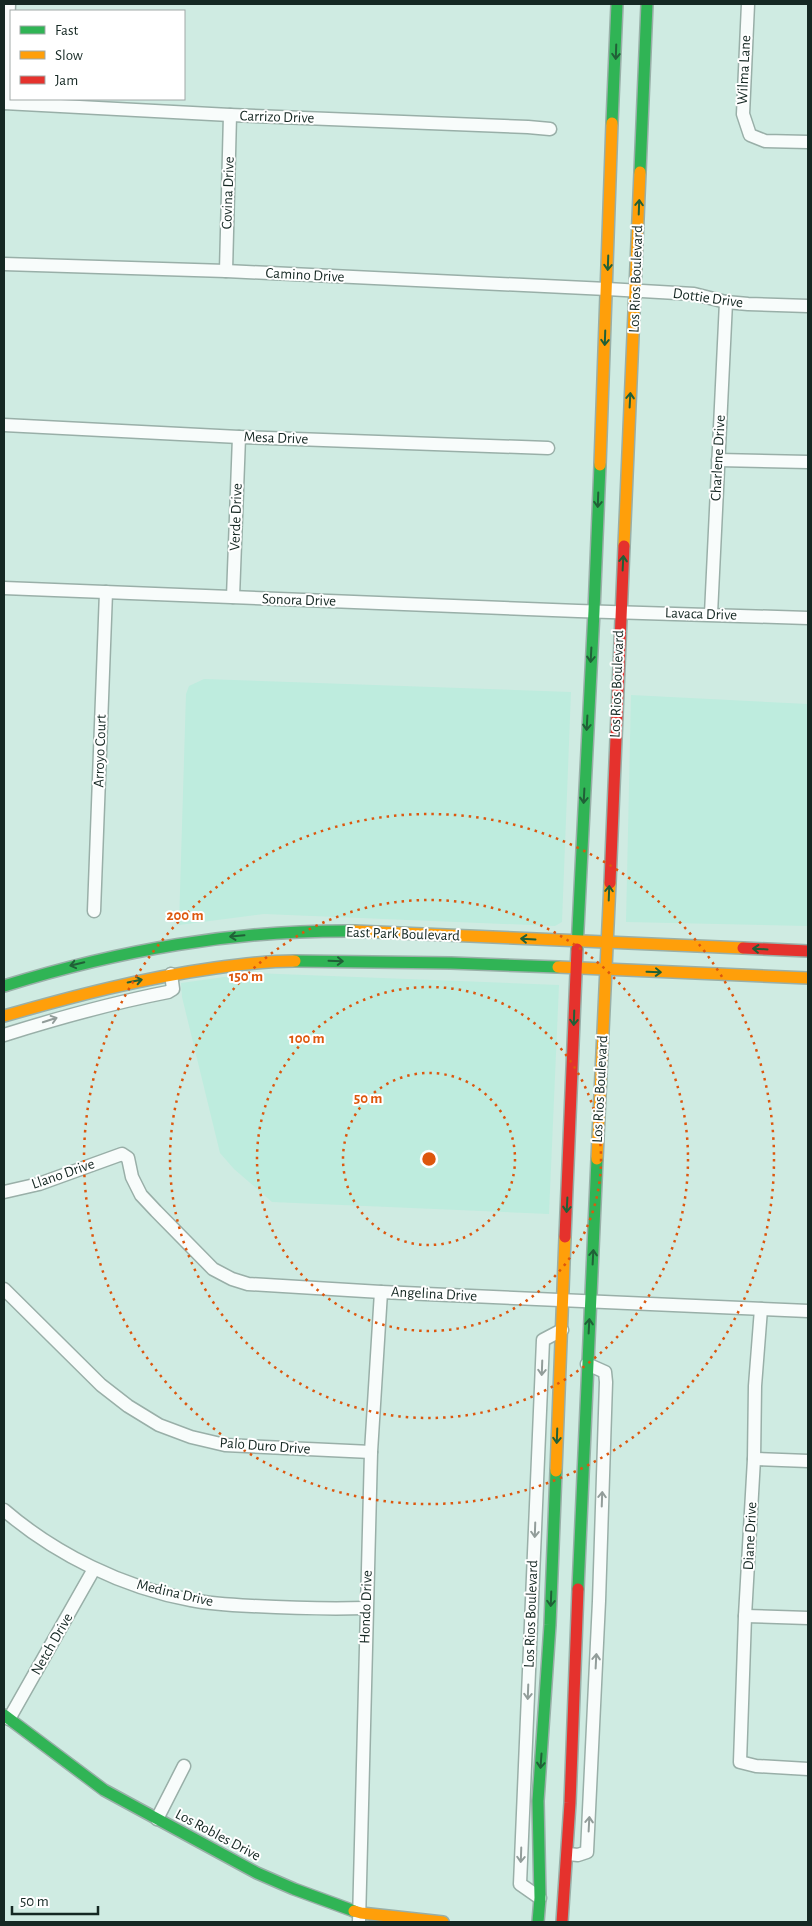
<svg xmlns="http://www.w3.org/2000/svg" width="812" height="1926" font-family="'Alegreya Sans',sans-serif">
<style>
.built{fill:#beecde}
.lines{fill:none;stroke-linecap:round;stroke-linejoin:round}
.street-casing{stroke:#99afa8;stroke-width:15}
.fast-casing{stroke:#99afa8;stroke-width:14}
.slow-casing{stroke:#99afa8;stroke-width:14}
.jam-casing{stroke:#99afa8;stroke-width:14}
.street{stroke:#f8fcfb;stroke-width:12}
.fast{stroke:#30b455;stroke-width:11}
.slow{stroke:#ff9f0a;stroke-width:11}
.jam{stroke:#e5322d;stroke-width:11}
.oneway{stroke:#206037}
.oneway2{stroke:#929d9a}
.ring{fill:none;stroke:#dd570d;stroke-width:2.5;stroke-dasharray:2.5 5}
.labels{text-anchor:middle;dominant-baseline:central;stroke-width:4;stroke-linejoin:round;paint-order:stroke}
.street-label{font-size:15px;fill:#152823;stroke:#fff}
.centre{fill:#dd570d;stroke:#fff;stroke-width:2.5}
.ring-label{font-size:15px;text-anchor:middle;font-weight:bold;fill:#dd570d;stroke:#fff;stroke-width:4;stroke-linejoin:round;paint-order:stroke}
</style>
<rect width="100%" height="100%" fill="#cfebe2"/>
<g class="built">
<polygon points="204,679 571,692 562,922 555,926 264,914 179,925 186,694 189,686"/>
<polygon points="631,695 808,704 808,926 626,922"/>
<polygon points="253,973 559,985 549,1214 272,1202 234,1169 220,1153 182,997 181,983"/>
</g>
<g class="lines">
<defs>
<g id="street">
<polyline points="748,4 743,114 750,135 765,141 808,142"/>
<polyline points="4,103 230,115 528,127 550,129"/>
<polyline points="5,103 9,4"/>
<polyline points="4,264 226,271 607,289 694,294 726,302 748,304 808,306"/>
<polyline points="226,271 230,115"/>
<polyline points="4,425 239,437 548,448"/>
<polyline points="718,460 808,462"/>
<polyline points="4,588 578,611 808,618"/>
<polyline points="233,597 239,437"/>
<polyline points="711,614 726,302"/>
<polyline points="94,911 106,592"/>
<path d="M4 1035C58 1018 112 1003 168 992L173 989 171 974"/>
<polyline points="4,1192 39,1184 122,1154 128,1158 132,1177 141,1195 156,1211 213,1269 232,1279 248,1284 381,1292 808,1311"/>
<polyline points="4,1289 101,1385 128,1406 159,1425 191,1437 225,1445 371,1452"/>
<polyline points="761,1309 755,1386 754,1459 745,1616 740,1762 756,1766 808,1769"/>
<polyline points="754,1459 808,1461"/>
<path d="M4 1510C55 1554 124 1588 191 1600 211 1604 231 1605 252 1606 290 1608 328 1609 366 1608"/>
<polyline points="745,1616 808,1618"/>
<polyline points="9,1719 94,1569"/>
<polyline points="157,1819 184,1766"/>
<polyline points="568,1854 578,1855 587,1852 599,1601 606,1382 605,1372 587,1364"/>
<polyline points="540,1898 520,1884 543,1340 562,1330"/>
<polyline points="359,1922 371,1452 381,1292"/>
</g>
<g id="fast">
<polyline points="612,123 617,4"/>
<polyline points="640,172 647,4"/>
<polyline points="577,949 594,611 600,465"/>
<polyline points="295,961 451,963 558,967"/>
<path d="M4 986C120 950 233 930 354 931"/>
<polyline points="578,1589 597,1159"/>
<polyline points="4,1715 104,1790 257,1873 294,1889 354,1911"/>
<polyline points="538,1922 540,1898 538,1801 550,1625 556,1471"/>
</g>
<g id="slow">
<polyline points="600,465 612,123"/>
<polyline points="624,546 640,172"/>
<polyline points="354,931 743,948"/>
<polyline points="558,967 808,978"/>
<path d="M4 1016C74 996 143 978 215 968 242 964 268 961 295 961"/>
<polyline points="597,1159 610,883"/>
<polyline points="556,1471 565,1237"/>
<polyline points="354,1911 361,1913 443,1922"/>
</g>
<g id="jam">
<polyline points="610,883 624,546"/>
<polyline points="743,948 808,951"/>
<polyline points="565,1237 577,949"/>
<polyline points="562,1922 570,1803 578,1589"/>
</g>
</defs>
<use href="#street" class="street-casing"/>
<use href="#fast" class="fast-casing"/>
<use href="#slow" class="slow-casing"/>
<use href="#jam" class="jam-casing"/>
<use href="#street" class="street"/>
<use href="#fast" class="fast"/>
<use href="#slow" class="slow"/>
<use href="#jam" class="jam"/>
</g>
<defs><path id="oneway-shaft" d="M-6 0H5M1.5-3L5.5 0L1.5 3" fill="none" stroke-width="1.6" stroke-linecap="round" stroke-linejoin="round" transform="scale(1.25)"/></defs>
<g class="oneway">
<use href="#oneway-shaft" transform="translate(616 52) rotate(92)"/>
<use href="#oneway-shaft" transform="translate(639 207) rotate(-88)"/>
<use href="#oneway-shaft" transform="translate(608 263) rotate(92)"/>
<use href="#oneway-shaft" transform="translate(605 338) rotate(92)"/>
<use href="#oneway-shaft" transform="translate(630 400) rotate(-87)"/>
<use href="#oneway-shaft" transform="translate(598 500) rotate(92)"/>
<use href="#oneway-shaft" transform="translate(623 563) rotate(-87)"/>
<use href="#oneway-shaft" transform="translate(591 655) rotate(93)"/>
<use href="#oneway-shaft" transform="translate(587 723) rotate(93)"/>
<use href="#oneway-shaft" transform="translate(584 796) rotate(93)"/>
<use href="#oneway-shaft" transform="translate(609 893) rotate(-88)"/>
<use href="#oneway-shaft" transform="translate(237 936) rotate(175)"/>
<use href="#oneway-shaft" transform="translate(528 939) rotate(-177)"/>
<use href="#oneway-shaft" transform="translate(760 949) rotate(-177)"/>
<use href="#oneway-shaft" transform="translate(336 961) rotate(2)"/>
<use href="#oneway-shaft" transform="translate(77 964) rotate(166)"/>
<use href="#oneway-shaft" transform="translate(654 972) rotate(2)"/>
<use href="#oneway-shaft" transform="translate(135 981) rotate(-12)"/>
<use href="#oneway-shaft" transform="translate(574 1018) rotate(92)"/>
<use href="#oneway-shaft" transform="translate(567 1205) rotate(93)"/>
<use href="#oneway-shaft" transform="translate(593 1257) rotate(-87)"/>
<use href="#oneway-shaft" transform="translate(589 1326) rotate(-87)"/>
<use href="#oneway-shaft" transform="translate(557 1436) rotate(92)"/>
<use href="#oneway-shaft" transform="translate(551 1599) rotate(92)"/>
<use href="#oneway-shaft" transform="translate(541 1761) rotate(94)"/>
</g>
<g class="oneway2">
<use href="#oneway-shaft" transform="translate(50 1020) rotate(-18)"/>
<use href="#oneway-shaft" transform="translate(542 1368) rotate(92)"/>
<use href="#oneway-shaft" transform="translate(602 1499) rotate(-88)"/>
<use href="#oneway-shaft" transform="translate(535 1530) rotate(92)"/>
<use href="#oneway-shaft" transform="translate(596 1661) rotate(-87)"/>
<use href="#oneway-shaft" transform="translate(528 1692) rotate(92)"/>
<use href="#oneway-shaft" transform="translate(589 1824) rotate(-87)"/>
<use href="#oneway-shaft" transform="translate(521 1855) rotate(92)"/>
</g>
<g class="ring">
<circle cx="429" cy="1159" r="86"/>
<circle cx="429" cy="1159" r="172"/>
<circle cx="429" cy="1159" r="259"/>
<circle cx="429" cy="1159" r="345"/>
</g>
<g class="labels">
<g class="street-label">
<text transform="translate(744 70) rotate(-87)">Wilma Lane</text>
<text transform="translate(277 117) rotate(2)">Carrizo Drive</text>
<text transform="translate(228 193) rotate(-88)">Covina Drive</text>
<text transform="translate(305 275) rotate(3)">Camino Drive</text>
<text transform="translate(636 279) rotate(-88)">Los Rios Boulevard</text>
<text transform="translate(708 298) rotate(8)">Dottie Drive</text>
<text transform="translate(276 438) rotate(2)">Mesa Drive</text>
<text transform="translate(718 458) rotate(-87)">Charlene Drive</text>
<text transform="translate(236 517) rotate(-88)">Verde Drive</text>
<text transform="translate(299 600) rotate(2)">Sonora Drive</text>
<text transform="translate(701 614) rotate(2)">Lavaca Drive</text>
<text transform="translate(617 684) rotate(-88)">Los Rios Boulevard</text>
<text transform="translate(100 751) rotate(-88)">Arroyo Court</text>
<text transform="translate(403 934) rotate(2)">East Park Boulevard</text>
<text transform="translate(600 1089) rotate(-87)">Los Rios Boulevard</text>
<text transform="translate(63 1174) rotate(-19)">Llano Drive</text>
<text transform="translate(434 1294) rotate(3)">Angelina Drive</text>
<text transform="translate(265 1446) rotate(4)">Palo Duro Drive</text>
<text transform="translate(750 1536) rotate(-87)">Diane Drive</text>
<text transform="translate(175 1593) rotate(13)">Medina Drive</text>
<text transform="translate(366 1607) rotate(-88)">Hondo Drive</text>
<text transform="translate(531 1614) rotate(-88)">Los Rios Boulevard</text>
<text transform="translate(52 1644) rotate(-60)">Netch Drive</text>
<text transform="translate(218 1835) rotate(28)">Los Robles Drive</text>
</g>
</g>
<circle cx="429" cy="1159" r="8" class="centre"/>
<g class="ring-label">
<text x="185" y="920">200 m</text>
<text x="246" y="981">150 m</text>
<text x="307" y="1043">100 m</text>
<text x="368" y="1103">50 m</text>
</g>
<rect width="812" height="1926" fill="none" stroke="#152823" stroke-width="10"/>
<rect x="10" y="10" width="175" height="90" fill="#ffffff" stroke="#a1a9a7"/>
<rect x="20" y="26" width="25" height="8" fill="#30b455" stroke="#a1a9a7"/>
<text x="55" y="35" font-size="15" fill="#152823">Fast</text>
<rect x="20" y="51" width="25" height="8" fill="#ff9f0a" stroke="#a1a9a7"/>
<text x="55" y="60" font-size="15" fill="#152823">Slow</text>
<rect x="20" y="76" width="25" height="8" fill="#e5322d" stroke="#a1a9a7"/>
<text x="55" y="85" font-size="15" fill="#152823">Jam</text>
<path d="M12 1906v8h86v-8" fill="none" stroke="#152823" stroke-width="2.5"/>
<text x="20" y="1906" font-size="15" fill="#152823" stroke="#ffffff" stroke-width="4" paint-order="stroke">50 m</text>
</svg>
